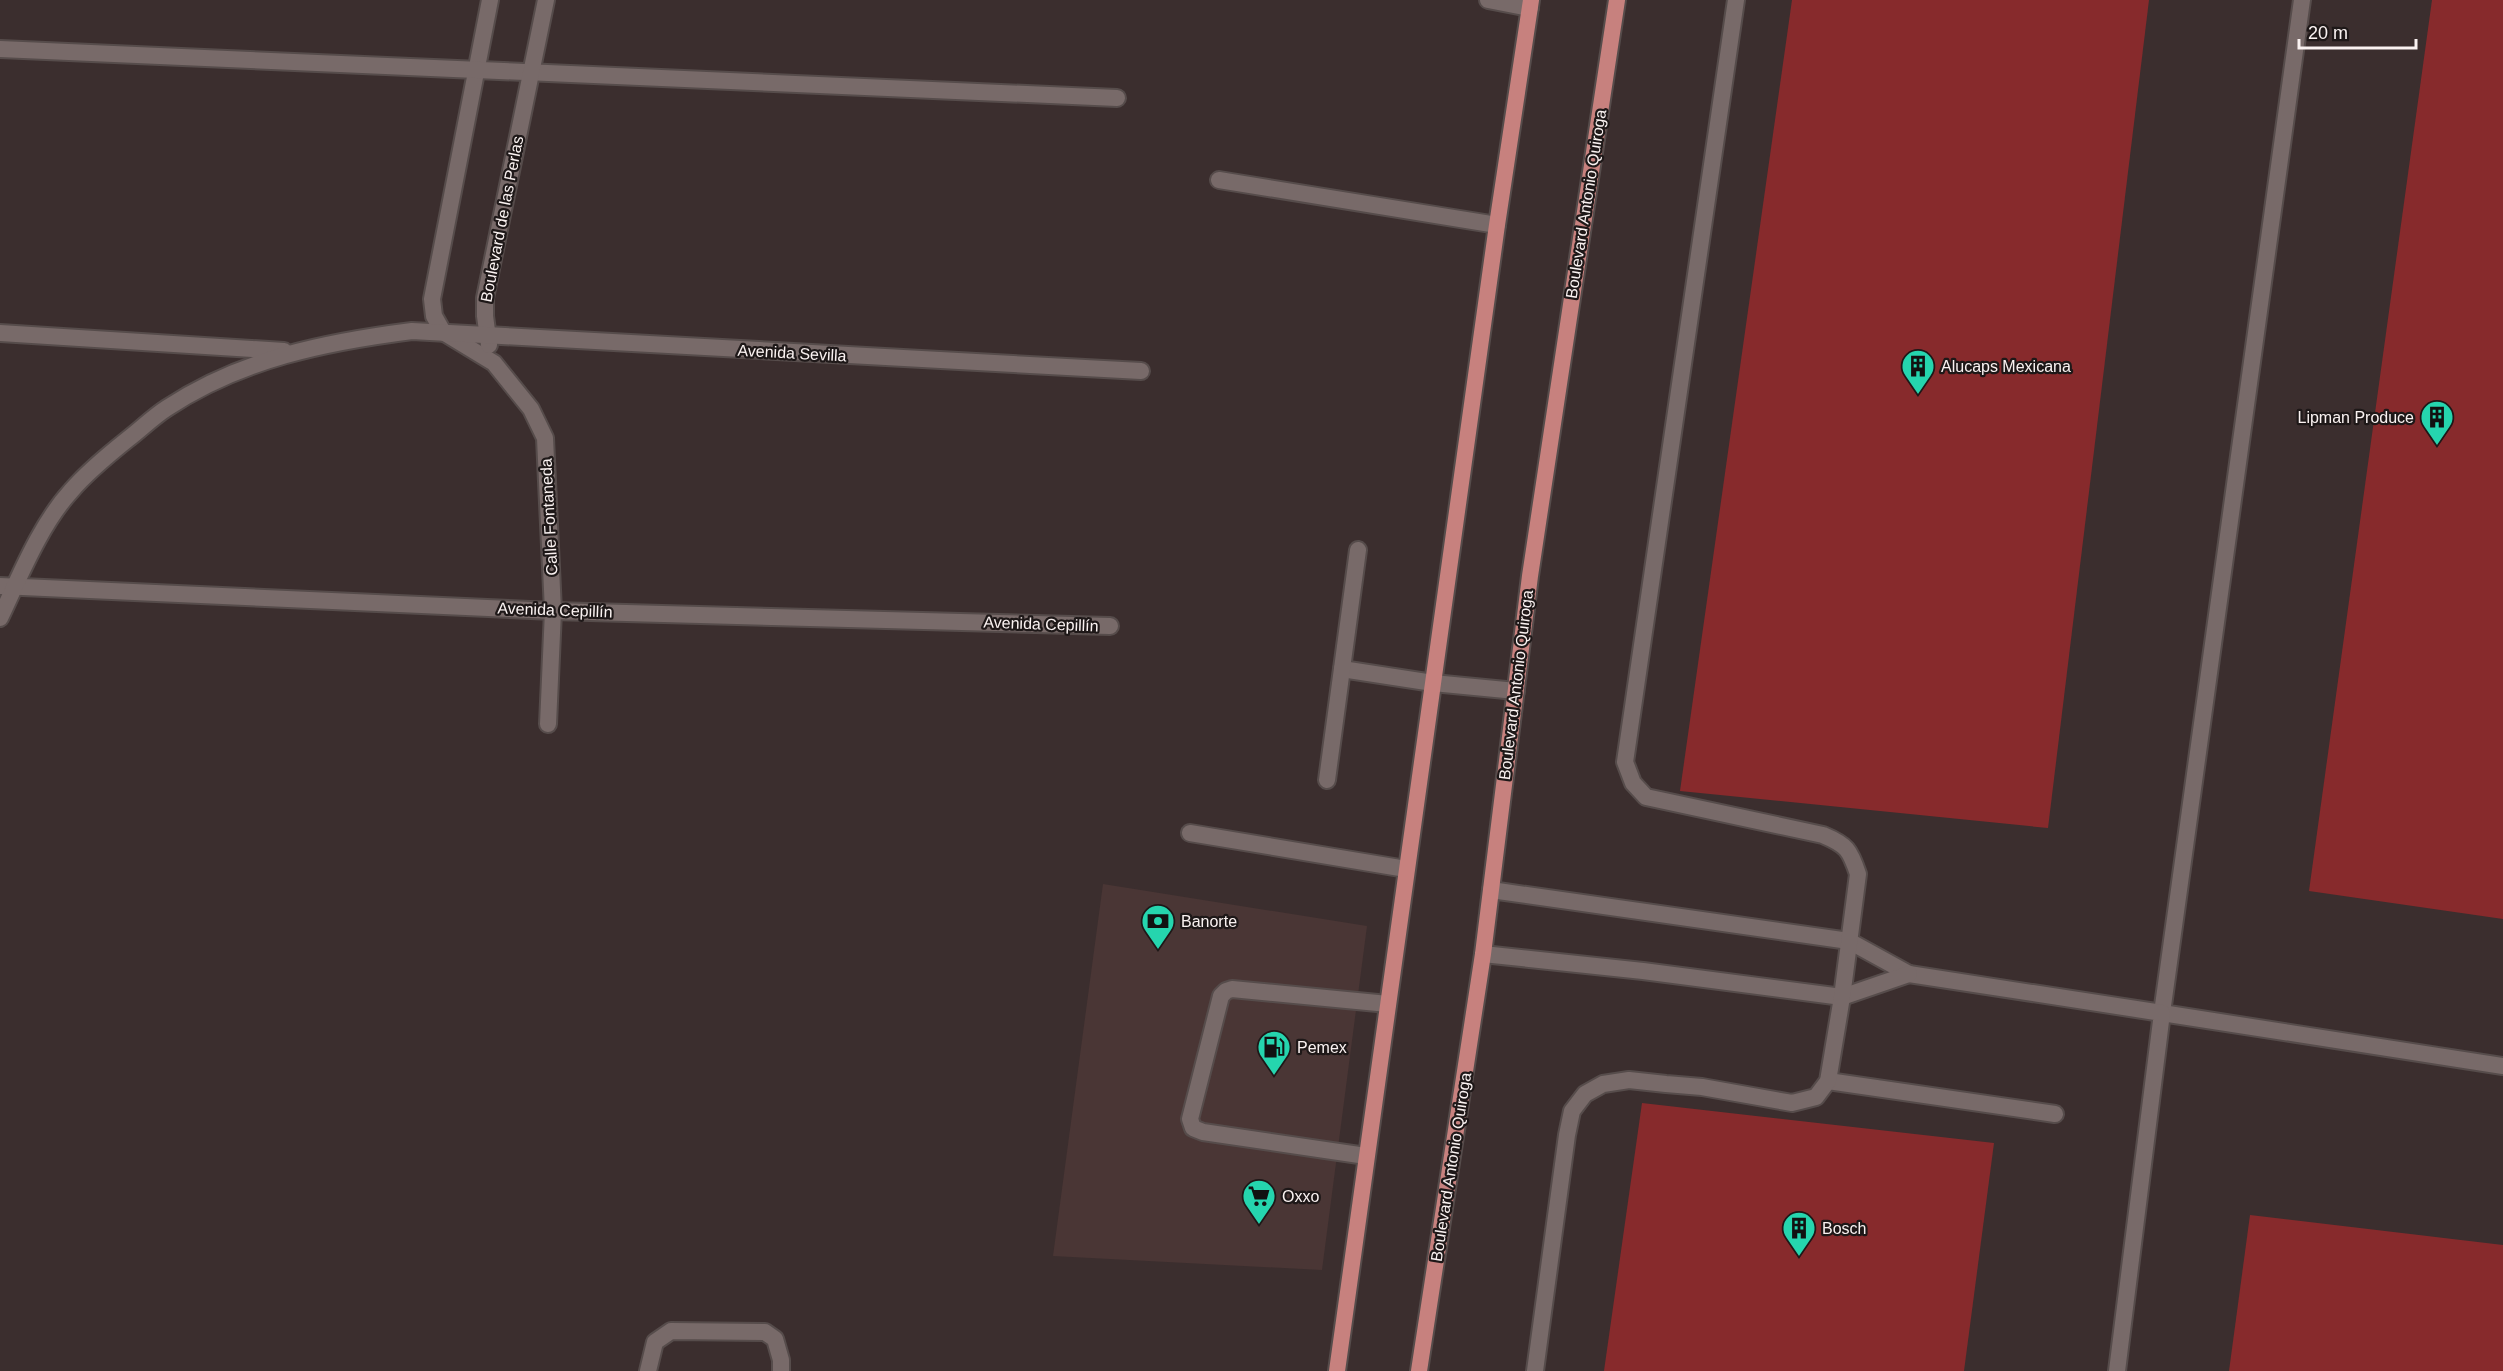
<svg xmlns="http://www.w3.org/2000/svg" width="2503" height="1371" font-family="Helvetica,sans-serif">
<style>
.built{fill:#4a3635}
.building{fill:#872a2c}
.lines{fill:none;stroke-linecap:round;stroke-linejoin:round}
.service-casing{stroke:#564c4b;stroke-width:20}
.minor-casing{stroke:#564c4b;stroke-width:20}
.primary-casing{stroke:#564c4b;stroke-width:20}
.service{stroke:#786a69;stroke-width:16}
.minor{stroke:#786a69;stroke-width:16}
.primary{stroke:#c7817e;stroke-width:16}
.labels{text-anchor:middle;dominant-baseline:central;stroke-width:4.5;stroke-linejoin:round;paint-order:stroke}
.street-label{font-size:16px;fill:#faf2f1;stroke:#1e1818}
.poi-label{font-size:16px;fill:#faf2f1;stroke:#1e1818;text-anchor:start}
</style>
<rect width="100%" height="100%" fill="#3b2e2e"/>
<polygon class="built" points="1103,884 1367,926 1322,1270 1053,1256"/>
<g class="building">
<polygon points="1792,0 2149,0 2048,828 1680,791"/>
<polygon points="2432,0 2503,0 2503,919 2309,891"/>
<polygon points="1642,1103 1994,1143 1964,1371 1604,1371"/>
<polygon points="2250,1215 2503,1245 2503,1371 2229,1371"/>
</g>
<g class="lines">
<defs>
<g id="service">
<polyline points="1488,0 1530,8"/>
<polyline points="2302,0 2162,1013 2503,1066"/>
<polyline points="1219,180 1497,225"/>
<polyline points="1342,669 1433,683 1516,691"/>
<polyline points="1327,780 1358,550"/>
<polyline points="1190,833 1406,869"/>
<polyline points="1491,890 1849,941 1909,974 2162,1013 2117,1371"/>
<polyline points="1483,954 1643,971 1842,997 1909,974"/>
<polyline points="1828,1081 2055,1114"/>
<polyline points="1366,1156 1203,1132 1193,1128 1190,1119 1221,996 1226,991 1232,989 1388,1004"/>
<polyline points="648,1371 655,1342 671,1331 765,1332 775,1339 781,1360 781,1371"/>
<path d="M1535 1371 1567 1135 1572 1111 1585 1094 1603 1084 1629 1080 1666 1084 1702 1087 1792 1103 1816 1097 1828 1081 1842 997 1858 874C1850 850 1847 845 1823 835L1646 797 1633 783 1625 762 1736 0"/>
</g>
<g id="minor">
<polyline points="490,0 432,299 434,316 443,332 494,363 531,409 545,438 553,611 548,724"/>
<polyline points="0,49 1117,98"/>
<polyline points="0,333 284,351"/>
<polyline points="489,345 485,316 485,298 546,0"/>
<polyline points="0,586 553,611 1110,626"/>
<path d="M0 618C20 576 40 525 71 491 87 472 108 455 128 439 141 429 153 417 167 408 241 359 326 342 412 331L1141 371"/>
</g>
<g id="primary">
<polyline points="1337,1371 1497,225 1531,0"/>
<polyline points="1419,1371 1483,954 1530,576 1617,0"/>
</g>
</defs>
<use href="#service" class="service-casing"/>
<use href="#minor" class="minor-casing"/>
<use href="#primary" class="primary-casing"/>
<use href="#service" class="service"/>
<use href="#minor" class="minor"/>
<use href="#primary" class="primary"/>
</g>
<defs>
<symbol id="building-pin" viewBox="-11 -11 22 30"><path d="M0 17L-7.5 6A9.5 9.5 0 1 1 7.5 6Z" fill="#25d5ae" stroke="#1e1818"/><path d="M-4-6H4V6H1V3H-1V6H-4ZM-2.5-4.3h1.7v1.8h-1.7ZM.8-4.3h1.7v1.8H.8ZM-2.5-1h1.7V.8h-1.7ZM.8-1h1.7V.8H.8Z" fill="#111"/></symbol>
<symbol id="bank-pin" viewBox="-11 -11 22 30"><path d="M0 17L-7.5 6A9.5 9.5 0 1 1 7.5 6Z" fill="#25d5ae" stroke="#1e1818"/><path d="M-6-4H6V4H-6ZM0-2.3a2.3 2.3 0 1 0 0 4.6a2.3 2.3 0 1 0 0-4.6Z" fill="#111"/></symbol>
<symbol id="fuel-pin" viewBox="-11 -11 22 30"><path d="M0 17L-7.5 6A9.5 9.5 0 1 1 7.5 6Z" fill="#25d5ae" stroke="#1e1818"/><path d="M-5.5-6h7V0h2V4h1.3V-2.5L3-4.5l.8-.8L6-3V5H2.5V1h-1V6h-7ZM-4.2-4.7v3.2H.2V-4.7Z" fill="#111"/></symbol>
<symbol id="supermarket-pin" viewBox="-11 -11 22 30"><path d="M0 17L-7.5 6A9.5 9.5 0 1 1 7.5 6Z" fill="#25d5ae" stroke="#1e1818"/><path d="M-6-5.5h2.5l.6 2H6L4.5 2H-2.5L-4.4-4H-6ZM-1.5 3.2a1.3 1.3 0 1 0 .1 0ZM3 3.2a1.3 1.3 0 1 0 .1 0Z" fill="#111"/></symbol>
</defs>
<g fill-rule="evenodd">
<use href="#building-pin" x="1899" y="347" width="38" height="52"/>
<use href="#building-pin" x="2418" y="398" width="38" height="52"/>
<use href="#bank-pin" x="1139" y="902" width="38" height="52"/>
<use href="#fuel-pin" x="1255" y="1028" width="38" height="52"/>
<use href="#supermarket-pin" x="1240" y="1177" width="38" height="52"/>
<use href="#building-pin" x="1780" y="1209" width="38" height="52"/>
</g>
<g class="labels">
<g class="street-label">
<text transform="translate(1586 204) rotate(-81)">Boulevard Antonio Quiroga</text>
<text transform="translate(502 219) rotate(-79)">Boulevard de las Perlas</text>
<text transform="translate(792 353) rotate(3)">Avenida Sevilla</text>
<text transform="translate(549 517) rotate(-93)">Calle Fontaneda</text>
<text transform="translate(555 610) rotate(2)">Avenida Cepillín</text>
<text transform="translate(1041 624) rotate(2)">Avenida Cepillín</text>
<text transform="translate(1516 685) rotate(-83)">Boulevard Antonio Quiroga</text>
<text transform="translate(1451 1167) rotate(-81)">Boulevard Antonio Quiroga</text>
</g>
<g class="poi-label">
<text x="1941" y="366">Alucaps Mexicana</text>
<text x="2414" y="417" text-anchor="end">Lipman Produce</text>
<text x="1181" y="921">Banorte</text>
<text x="1297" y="1047">Pemex</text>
<text x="1282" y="1196">Oxxo</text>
<text x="1822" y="1228">Bosch</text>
</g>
</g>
<path d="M2299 39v9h117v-9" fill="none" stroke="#faf2f1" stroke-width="3"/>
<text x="2308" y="39" font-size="18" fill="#faf2f1" stroke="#1e1818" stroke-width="4.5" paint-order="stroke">20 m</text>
</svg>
